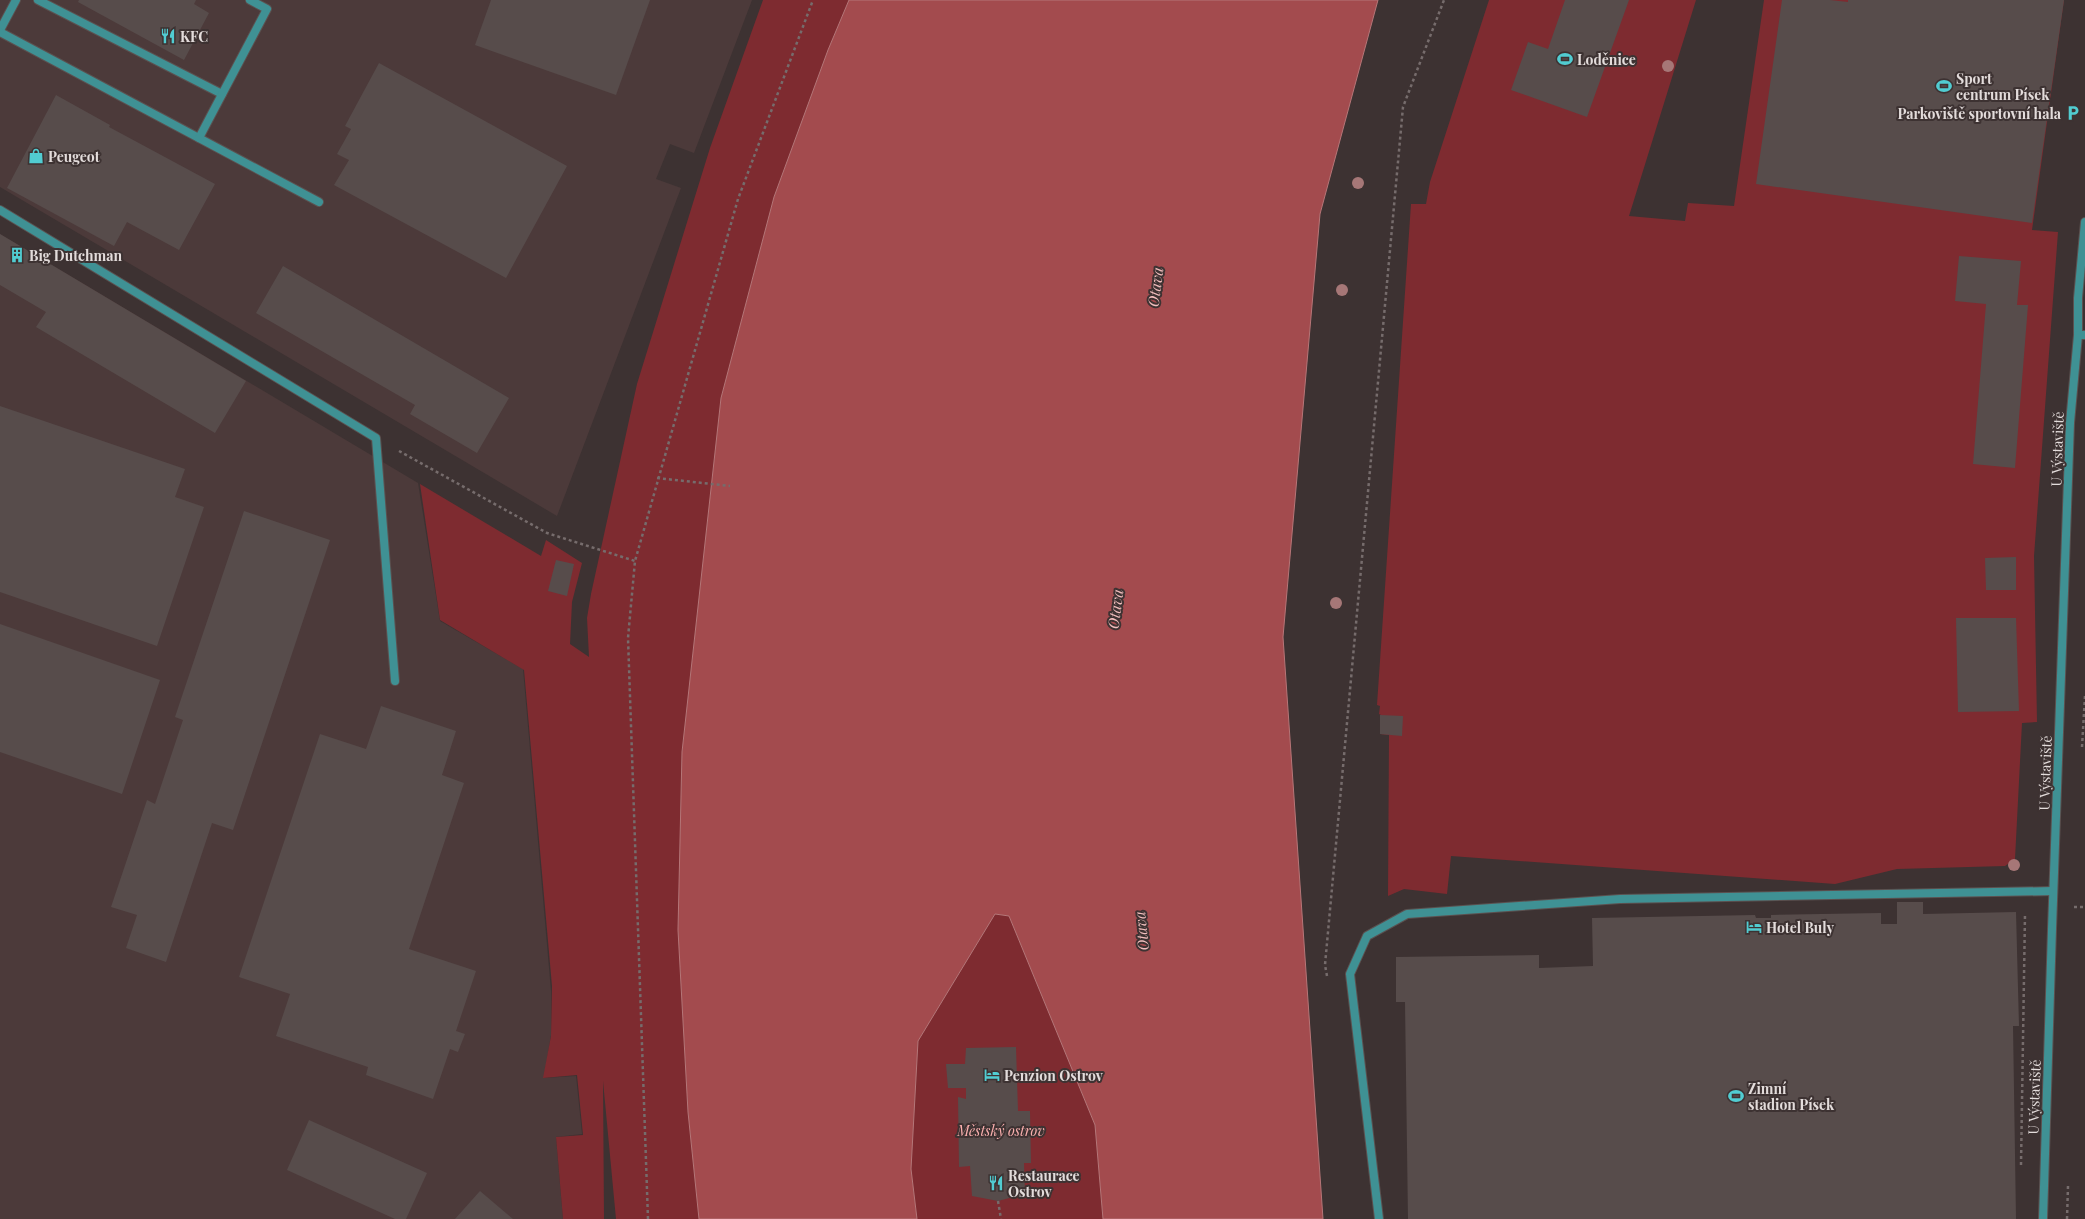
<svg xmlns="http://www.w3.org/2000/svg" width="2085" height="1219" font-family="'Playfair Display',serif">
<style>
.built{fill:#4c3a3a}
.green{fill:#7e2b30}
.water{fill:#a34b4e;stroke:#b67678}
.building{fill:#574c4b}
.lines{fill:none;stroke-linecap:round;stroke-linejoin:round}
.lane-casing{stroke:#5b5150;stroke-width:10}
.street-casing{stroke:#5b5150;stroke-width:10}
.path{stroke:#766c6c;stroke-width:2.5;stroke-dasharray:3 3;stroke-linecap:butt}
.lane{stroke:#3f9194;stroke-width:8}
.street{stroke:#3f9194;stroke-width:8}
.tree{fill:#a67777}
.labels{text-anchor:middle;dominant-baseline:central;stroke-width:4;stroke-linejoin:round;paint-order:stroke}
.poi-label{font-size:14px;font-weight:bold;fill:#e3dcdb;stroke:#3d3232;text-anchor:start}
.street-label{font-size:14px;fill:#e3dcdb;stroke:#3d3232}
.park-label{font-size:14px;font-style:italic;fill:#fbb0af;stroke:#3d3232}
.water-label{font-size:15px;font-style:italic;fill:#f1bebd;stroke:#3d3232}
</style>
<rect width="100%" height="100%" fill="#3d3232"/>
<g class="built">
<polygon points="0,0 752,0 694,153 670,144 656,179 681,188 557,516 0,187"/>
<polygon points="0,234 418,483 440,621 523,669 551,991 551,1035 544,1078 576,1076 582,1134 556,1137 563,1219 0,1219"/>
</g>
<g class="green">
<polygon points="763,0 849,0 828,50 774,197 721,398 682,752 678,930 688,1112 699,1219 616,1219 603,1081 604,1219 563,1219 556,1137 583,1135 577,1075 543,1078 551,1036 552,986 524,670 440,620 420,484 541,556 546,540 582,563 572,602 570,644 589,657 587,618 591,594 637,384 710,148"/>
<polygon points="1489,0 1696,0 1629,216 1685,221 1688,203 1734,206 1764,0 2064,0 2032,230 2058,232 2034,556 2037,722 2022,723 2015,859 2005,866 1897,869 1835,884 1451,856 1447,894 1404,889 1388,896 1389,735 1380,734 1381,715 1379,714 1380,706 1377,705 1411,204 1426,204 1430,182"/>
<polygon points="995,914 1009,916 1095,1125 1103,1219 917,1219 911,1169 918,1041"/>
</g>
<polygon class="water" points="849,0 1378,0 1320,214 1283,637 1323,1219 1103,1219 1095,1125 1009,916 995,914 918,1041 911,1169 917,1219 699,1219 688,1112 678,930 682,752 721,398 774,197 828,50"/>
<g class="building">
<polygon points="79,0 196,0 194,4 209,13 184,60 78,2"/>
<polygon points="491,0 650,0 616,95 475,45"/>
<polygon points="1565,0 1629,0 1587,117 1511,90 1528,42 1548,49"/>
<polygon points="1782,0 1830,0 1848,2 1848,0 2064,0 2032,223 1756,184"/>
<polygon points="379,63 567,166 506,278 334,185 349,160 337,154 351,129 345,126"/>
<polygon points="56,95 110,125 109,127 215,184 179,250 127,222 114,246 7,188"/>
<polygon points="0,234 246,381 215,433 36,327 46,312 0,285"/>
<polygon points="1959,256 2021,261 2017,305 2028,305 2015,468 1973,464 1986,304 1955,301"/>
<polygon points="283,266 509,398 477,453 410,414 415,405 256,313"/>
<polygon points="0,406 185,469 175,497 204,507 157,646 0,592"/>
<polygon points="244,511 330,540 233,830 212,823 166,962 126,948 137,915 111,907 147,800 155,804 183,720 175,717"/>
<polygon points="2016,557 2016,590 1986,590 1985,558"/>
<polygon points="556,560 574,564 567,596 548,591"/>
<polygon points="1956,618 2016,618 2019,711 1958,712"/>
<polygon points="0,624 160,680 122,794 0,752"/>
<polygon points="381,706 456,731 442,775 464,783 409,949 476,971 456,1031 465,1034 458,1052 450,1049 433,1099 366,1075 368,1067 276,1036 290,994 239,977 320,734 366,749"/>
<polygon points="1380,715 1403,716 1402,736 1380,734"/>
<polygon points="1897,902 1923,902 1923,914 2016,912 2019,1026 2013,1026 2016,1219 1408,1219 1405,1002 1396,1002 1396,957 1539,955 1539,968 1593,966 1592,918 1755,915 1756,918 1771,918 1771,915 1881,913 1881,924 1897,924"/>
<polygon points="1016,1047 1018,1111 1030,1111 1031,1163 1024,1163 1025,1194 998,1201 972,1196 970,1166 959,1167 958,1097 966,1099 966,1088 948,1088 946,1064 965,1064 966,1048"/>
<polygon points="309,1120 427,1173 406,1219 395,1219 287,1170"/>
<polygon points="480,1191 513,1219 455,1219"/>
</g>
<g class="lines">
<defs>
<g id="lane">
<polyline points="38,0 222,94"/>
<polyline points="0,30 16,0"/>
<polyline points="0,32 319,202"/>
<polyline points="199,138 267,9 250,0"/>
<polyline points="0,210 376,438 395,681"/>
<polyline points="2078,335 2078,298 2085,222"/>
<polyline points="1379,1219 1350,974 1367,936 1407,914 1620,899 2053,891"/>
</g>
<polyline id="street" points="2043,1219 2052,929 2070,423 2078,335 2085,335"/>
</defs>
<use href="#lane" class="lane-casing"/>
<use href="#street" class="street-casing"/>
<g class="path">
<polyline points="399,451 547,533 635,561"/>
<polyline points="657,478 730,486"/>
<polyline points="2082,747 2085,696"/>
<polyline points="2074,907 2085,907"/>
<polyline points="1327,976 1325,965 1403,107 1444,0"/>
<polyline points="2021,1165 2025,914"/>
<polyline points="998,1201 1001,1219"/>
<polyline points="648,1219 628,638 635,561 738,199 813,0"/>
<polyline points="2067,1219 2068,1186"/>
</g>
<use href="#lane" class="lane"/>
<use href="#street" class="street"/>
</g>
<g class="tree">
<circle cx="1668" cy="66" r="6"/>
<circle cx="1358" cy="183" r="6"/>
<circle cx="1342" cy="290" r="6"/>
<circle cx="1336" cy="603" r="6"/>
<circle cx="2014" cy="865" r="6"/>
</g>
<defs>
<symbol id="restaurant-bare" viewBox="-9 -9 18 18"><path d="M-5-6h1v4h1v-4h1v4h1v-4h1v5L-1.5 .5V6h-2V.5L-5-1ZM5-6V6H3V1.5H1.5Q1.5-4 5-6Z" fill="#51ccd1" stroke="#3d3232" stroke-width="2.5" paint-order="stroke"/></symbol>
<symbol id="stadium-bare" viewBox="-9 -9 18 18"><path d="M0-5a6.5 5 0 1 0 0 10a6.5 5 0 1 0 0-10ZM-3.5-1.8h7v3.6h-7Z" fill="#51ccd1" stroke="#3d3232" stroke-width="2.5" paint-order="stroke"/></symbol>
<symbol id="parking-bare" viewBox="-9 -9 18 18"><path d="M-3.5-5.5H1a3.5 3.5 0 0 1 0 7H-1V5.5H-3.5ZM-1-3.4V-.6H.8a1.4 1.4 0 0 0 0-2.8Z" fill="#51ccd1" stroke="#3d3232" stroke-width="2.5" paint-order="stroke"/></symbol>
<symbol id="shop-bare" viewBox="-9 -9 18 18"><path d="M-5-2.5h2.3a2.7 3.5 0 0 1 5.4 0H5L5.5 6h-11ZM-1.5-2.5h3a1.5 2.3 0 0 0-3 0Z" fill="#51ccd1" stroke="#3d3232" stroke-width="2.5" paint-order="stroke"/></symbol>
<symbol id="building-bare" viewBox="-9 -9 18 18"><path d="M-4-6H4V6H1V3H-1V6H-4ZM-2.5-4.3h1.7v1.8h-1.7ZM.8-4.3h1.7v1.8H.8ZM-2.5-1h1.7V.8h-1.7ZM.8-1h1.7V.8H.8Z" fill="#51ccd1" stroke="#3d3232" stroke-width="2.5" paint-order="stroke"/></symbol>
<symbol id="hotel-bare" viewBox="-9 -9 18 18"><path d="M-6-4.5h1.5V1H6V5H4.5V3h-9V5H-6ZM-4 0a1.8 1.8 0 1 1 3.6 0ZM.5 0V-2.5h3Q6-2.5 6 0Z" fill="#51ccd1" stroke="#3d3232" stroke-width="2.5" paint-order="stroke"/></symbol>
</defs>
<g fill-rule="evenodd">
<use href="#restaurant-bare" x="157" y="25" width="22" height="22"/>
<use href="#stadium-bare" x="1554" y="48" width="22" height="22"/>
<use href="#stadium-bare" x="1933" y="75" width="22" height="22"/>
<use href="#parking-bare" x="2062" y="102" width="22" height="22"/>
<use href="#shop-bare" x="25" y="145" width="22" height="22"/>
<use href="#building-bare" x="6" y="244" width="22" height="22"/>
<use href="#hotel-bare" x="1743" y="916" width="22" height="22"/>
<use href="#hotel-bare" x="981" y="1064" width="22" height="22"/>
<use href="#stadium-bare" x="1725" y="1085" width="22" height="22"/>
<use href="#restaurant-bare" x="985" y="1172" width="22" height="22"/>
</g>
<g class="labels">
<g class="poi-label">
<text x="180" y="36">KFC</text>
<text x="1577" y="59">Loděnice</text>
<text x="1956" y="78">Sport<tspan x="1956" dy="16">centrum Písek</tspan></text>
<text x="2061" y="113" text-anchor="end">Parkoviště sportovní hala</text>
<text x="48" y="156">Peugeot</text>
<text x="29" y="255">Big Dutchman</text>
<text x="1766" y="927">Hotel Buly</text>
<text x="1004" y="1075">Penzion Ostrov</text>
<text x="1748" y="1088">Zimní<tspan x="1748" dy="16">stadion Písek</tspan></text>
<text x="1008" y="1175">Restaurace<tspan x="1008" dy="16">Ostrov</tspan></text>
</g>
<g class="street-label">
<text transform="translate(2057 449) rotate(-88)">U Výstaviště</text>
<text transform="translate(2045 773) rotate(-88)">U Výstaviště</text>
<text transform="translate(2034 1097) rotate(-88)">U Výstaviště</text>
</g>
<g class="park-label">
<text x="1001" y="1130">Městský ostrov</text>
</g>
<g class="water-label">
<text transform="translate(1155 287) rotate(-83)">Otava</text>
<text transform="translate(1115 609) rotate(-83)">Otava</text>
<text transform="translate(1141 931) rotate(-96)">Otava</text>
</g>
</g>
</svg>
